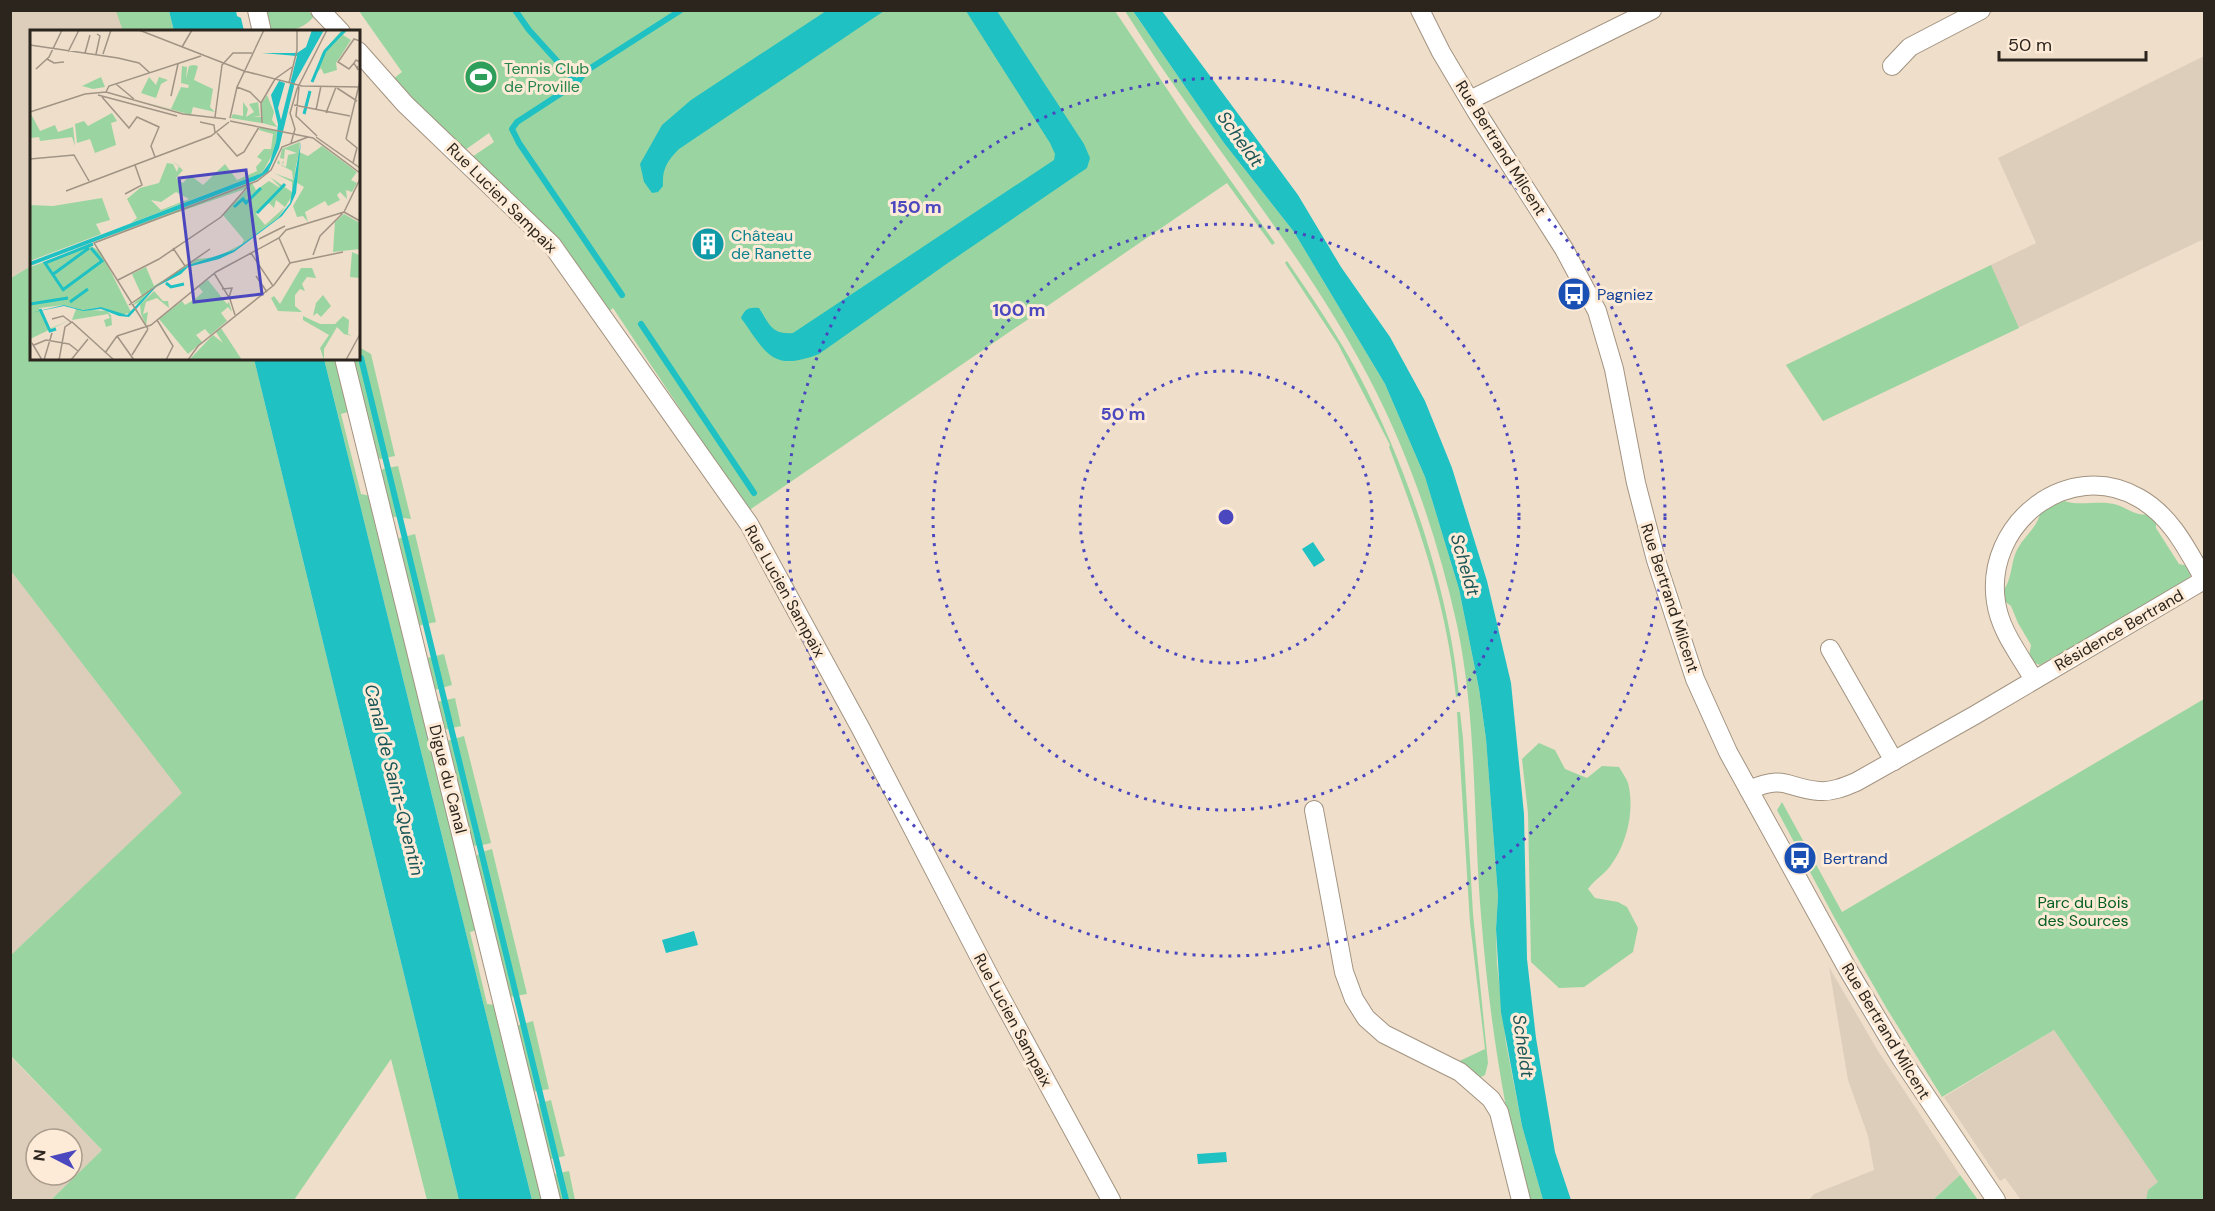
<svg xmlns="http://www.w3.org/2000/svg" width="2215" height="1211" font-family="'DM Sans',sans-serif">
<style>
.industrial{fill:#ddcebb;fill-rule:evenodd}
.green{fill:#9ad5a1}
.water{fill:#1fc1c3}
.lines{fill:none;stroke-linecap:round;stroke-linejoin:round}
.stream{stroke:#1fc1c3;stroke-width:6}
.minor-casing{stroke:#a29380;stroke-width:20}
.minor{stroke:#fff;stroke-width:18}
.ring{fill:none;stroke:#4b47be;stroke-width:3;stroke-dasharray:3 6}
.labels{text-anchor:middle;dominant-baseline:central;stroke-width:6;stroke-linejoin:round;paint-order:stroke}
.leisure-label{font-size:16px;fill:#27864d;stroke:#fdebd7;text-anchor:start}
.street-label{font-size:16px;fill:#2b251d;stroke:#fdebd7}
.culture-label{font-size:16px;fill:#0d838f;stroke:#fdebd7;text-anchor:start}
.transit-label{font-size:16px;fill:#164399;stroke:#fdebd7;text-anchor:start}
.park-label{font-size:16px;fill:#055f23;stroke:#fdebd7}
.water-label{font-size:18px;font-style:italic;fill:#1a5657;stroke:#fdebd7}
.inset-river{fill:none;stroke:#1fc1c3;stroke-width:3}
.inset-road{fill:none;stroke:#a19485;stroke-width:1.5}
.view{fill:#4b47be;fill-opacity:0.15;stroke:#4b47be;stroke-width:3}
.inset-edge{fill:none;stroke:#2b251d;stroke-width:3}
.centre{fill:#4b47be;stroke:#fdebd7;stroke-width:3}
.ring-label{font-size:18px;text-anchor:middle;font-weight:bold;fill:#4b47be;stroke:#fdebd7;stroke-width:6;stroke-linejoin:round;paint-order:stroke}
</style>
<rect width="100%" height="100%" fill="#efdeca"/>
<g class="industrial">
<polygon points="11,11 124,11 129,31 32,32 31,266 11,278"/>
<polygon points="2204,56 2204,239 1823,421 1786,365 2036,243 1998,158"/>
<polygon points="11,571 183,793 11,955"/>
<polygon points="1829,967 1878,1051 1960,1175 1933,1200 1809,1200 1814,1194 1874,1170 1868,1136 1848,1080"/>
<polygon points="2054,1030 2126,1134 2171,1200 2021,1200 2005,1178 2000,1181 1944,1097"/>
<path d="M10 1056 102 1150 51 1200H11ZM36 1139H72V1175H36Z"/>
</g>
<g class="green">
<polygon points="116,11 169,11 174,31 123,31"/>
<path d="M263 11H308L314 16C302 32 286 31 267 31Z"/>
<polygon points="359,11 1115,11 1189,122 1275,243 1272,245 1227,183 748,511 613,308 608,312 472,157 494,142 489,133 465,150 435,123 393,79 402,72"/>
<path d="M1125 11H1133L1224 143 1294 232 1385 384 1425 477 1459 589 1479 689 1486 739 1498 896 1496 929 1497 964 1506 1043 1522 1126 1543 1200H1530C1521 1169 1512 1138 1506 1107 1494 1043 1486 979 1481 915 1473 818 1477 720 1457 625 1438 539 1409 454 1368 376 1300 247 1202 135 1125 11Z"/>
<path d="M1287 261C1313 299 1339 337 1360 377 1408 470 1450 592 1459 696L1456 697C1447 607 1421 531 1389 447L1390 445 1338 344 1285 263Z"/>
<polygon points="1991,265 2019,328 1823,421 1786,365"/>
<polygon points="31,266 32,358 254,359 459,1200 427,1200 391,1059 294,1200 51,1200 102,1150 11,1056 11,955 182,793 11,571 11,278"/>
<polygon points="359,347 371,354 395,456 380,459 376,457 349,359 358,358"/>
<polygon points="324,359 335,359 348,412 341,414 361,494 370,496 477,930 470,932 487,1004 495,1005 543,1200 532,1200"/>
<polygon points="398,466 411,519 387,516 379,473 383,469"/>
<path d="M2062 500C2078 507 2096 500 2114 504 2129 508 2135 517 2150 514L2156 519V528L2179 564 2188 566 2191 573 2189 580 2040 665 2035 663 2029 656 2031 645 2018 623 2011 606 2002 599V592C2013 580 2010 562 2018 548 2025 535 2040 525 2040 511Z"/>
<polygon points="415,534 436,622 417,626 397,539"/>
<polygon points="444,654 452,685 431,691 423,659"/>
<polygon points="455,698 461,726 443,730 437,702"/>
<polygon points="2204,699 2204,1200 2146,1200 2148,1190 2158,1182 2054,1030 1942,1097 1887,1009 1834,917 1777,810 1782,802 1842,912"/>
<polygon points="1457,712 1460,712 1463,738 1473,914 1488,1063 1485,1075 1479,1078 1453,1064 1485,1049 1470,923"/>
<polygon points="464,736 491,843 478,846 471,845 447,741"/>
<path d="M1539 743 1555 750 1565 769 1587 778 1602 766 1619 767C1622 772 1626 778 1628 783 1635 810 1627 843 1611 865 1605 874 1594 880 1588 889L1595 898 1618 902 1627 907 1638 928 1633 952 1584 987 1559 988 1531 962 1528 813 1522 759Z"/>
<polygon points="492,849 527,994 509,997 475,857 482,852"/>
<polygon points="533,1021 549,1089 532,1092 516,1026"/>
<polygon points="551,1100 565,1156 546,1160 533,1105"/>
<polygon points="569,1171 575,1200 556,1200 550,1175"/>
<polygon points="1960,1175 1978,1200 1933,1200"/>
</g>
<g class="water">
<polygon points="169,11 236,11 237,16 241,18 244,31 174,31"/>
<path d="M826 11H884L679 149C667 161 662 169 663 186L658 192 652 193 644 182 640 164 662 125 691 100Z"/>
<path d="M966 11H997L1084 144 1090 158 1087 168 945 265 819 354C772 372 767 354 741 318 745 309 748 307 759 308 769 323 771 335 793 333L1054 160 1055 154 1050 143Z"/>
<polygon points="1133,11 1162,11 1298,195 1341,267 1390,337 1425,401 1452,468 1487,581 1511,683 1524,814 1527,959 1536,1038 1555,1152 1571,1200 1543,1200 1522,1126 1501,1012 1496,929 1498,896 1486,739 1479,689 1459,589 1425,477 1385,384 1294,232 1224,143"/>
<polygon points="254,359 324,359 532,1200 459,1200"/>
<polygon points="1313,542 1325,560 1314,567 1302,549"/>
<polygon points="694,931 698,945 666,953 662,940"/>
<polygon points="1226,1152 1227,1162 1198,1164 1197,1154"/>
</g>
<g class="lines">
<g class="stream">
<polyline points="515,10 529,30 577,83 517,122 512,129 519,143 622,295"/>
<polyline points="577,83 586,71 681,10"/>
<polyline points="641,324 754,493"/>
<polyline points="361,358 566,1200"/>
</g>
<defs>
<g id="minor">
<polyline points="257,10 262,32"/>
<polyline points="320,10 341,32"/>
<polyline points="1420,10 1441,52 1476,111 1564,249 1597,311 1614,369 1636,483 1656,560 1695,679 1728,752 1847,968 1902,1060 1996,1200"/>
<polyline points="358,51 405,104 552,245 749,524 861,729 994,985 1111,1200"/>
<polyline points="1892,66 1910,47 1981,10"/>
<polyline points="1470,100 1652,10"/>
<polyline points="344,358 551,1200"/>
<polyline points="1830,649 1894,761"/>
<path d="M2034 680C2020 655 2000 631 1996 602 1984 524 2068 457 2139 498 2171 516 2187 549 2204 579"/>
<path d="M1749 790C1786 774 1785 788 1819 791 1832 792 1844 787 1856 782L1975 715 2204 580"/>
<polyline points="1314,810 1344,972 1354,999 1366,1018 1384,1034 1460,1072 1491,1099 1499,1112 1521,1200"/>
</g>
</defs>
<use href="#minor" class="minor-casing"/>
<use href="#minor" class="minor"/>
</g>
<g class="ring">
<circle cx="1226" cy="517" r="146"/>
<circle cx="1226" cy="517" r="293"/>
<circle cx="1226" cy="517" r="439"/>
</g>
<defs>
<symbol id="stadium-disc" viewBox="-11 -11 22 22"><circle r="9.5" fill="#2e9e5b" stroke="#fdebd7"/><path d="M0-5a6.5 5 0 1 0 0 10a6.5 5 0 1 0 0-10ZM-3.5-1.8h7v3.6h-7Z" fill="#fff"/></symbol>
<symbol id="building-disc" viewBox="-11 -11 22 22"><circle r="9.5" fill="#0f9aa8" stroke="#fdebd7"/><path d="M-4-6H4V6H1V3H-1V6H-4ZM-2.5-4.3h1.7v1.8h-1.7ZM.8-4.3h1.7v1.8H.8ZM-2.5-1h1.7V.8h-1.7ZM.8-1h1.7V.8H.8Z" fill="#fff"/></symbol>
<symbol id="bus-disc" viewBox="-11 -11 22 22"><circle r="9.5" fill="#1a4fb4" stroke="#fdebd7"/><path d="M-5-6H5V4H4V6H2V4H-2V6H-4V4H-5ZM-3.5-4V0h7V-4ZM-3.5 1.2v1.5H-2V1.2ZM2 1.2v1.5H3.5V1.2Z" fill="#fff"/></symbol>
</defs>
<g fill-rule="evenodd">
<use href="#stadium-disc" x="462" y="58" width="38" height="38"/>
<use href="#building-disc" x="689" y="225" width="38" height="38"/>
<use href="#bus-disc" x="1555" y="275" width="38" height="38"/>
<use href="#bus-disc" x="1781" y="839" width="38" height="38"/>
</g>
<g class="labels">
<g class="leisure-label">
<text x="504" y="68">Tennis Club<tspan x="504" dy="18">de Proville</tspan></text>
</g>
<g class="street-label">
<text transform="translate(1501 148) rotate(58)">Rue Bertrand Milcent</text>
<text transform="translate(502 198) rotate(45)">Rue Lucien Sampaix</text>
<text transform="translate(785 591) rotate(61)">Rue Lucien Sampaix</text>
<text transform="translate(1670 598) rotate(72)">Rue Bertrand Milcent</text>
<text transform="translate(2119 630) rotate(-30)">Résidence Bertrand</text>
<text transform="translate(448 779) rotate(76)">Digue du Canal</text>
<text transform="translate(1013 1020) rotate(62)">Rue Lucien Sampaix</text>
<text transform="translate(1886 1031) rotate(59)">Rue Bertrand Milcent</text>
</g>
<g class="culture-label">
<text x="731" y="235">Château<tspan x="731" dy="18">de Ranette</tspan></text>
</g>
<g class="transit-label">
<text x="1597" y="294">Pagniez</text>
<text x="1823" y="858">Bertrand</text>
</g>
<g class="park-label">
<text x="2083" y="902">Parc du Bois<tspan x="2083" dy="18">des Sources</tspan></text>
</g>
<g class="water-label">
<text transform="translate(1240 139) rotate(54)">Scheldt</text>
<text transform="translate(1465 565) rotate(74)">Scheldt</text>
<text transform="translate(394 780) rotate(76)">Canal de Saint-Quentin</text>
<text transform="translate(1523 1046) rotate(82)">Scheldt</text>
</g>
</g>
<g transform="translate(30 30)">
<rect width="330" height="330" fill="#efdeca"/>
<path d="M312 0H318L313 5 321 10 306 33 307 40 294 44 291 38 285 45 292 23ZM164 35 168 36 164 50 183 59 180 77 185 82 163 77 161 85 111 71 141 79 151 57 158 58 159 55 151 53 152 36 157 37 156 49 159 36ZM71 47 75 57 63 59 52 56ZM119 47 126 55 129 47 138 50 131 54 126 68 111 63ZM237 65 244 82 242 90 247 97 232 93V73ZM213 72 218 79 216 87 224 82 219 74 228 72 230 86H223L231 87V93L201 88 203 84 213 86ZM82 83 87 91 81 93 86 115 65 123 60 109 47 113 45 94 54 91 58 96ZM1 84 10 101 25 95 28 102 43 97 45 116 42 107 10 111 9 107 1 108ZM230 97 247 101 245 120 232 143 101 193 107 188 97 169 110 158 129 153 137 133 143 134 147 142 149 136 141 130 153 140 146 148 153 153 160 145 173 155 195 134 207 150 227 141 226 137 232 130 227 127 234 119H241L243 104 229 100ZM146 162 159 169 131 180 121 170 131 172ZM270 112 264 163 248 188 201 222 188 228 159 235 149 243 125 256 110 272 101 276 112 266 102 244 116 237 124 256 167 229 187 227 212 214 214 210 193 185 218 158 62 212 216 154 222 153 226 160 239 151 252 159 240 147 262 162V152L244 143 263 150 262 141 247 133 249 130 250 135H252L253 131 254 132 252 135 256 137 258 125 267 123 255 119 254 129 250 128 252 119ZM246 170 255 177 235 195 226 184 239 173 244 178ZM292 116 327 142 321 150 327 153 322 162 316 160 317 169 310 162 307 165 310 170 298 176 295 171 275 182 278 192 273 186 267 187 263 176 274 157 264 151 266 136 269 122 278 126ZM72 168 80 190 66 194 71 204 0 231V175L23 176ZM314 184 330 193V219L303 222 305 192ZM64 214 61 216 71 222 101 282 93 285 71 277 53 280 34 275 9 278 19 299 40 290 0 309V237ZM322 222 329 225 330 248 320 247ZM271 238H282L286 248 277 247 272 254 275 261 270 259 265 265V276L272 282 248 281 241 268 244 266 250 274ZM178 250 197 274 199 272 202 282 198 277 191 283 197 291 180 305 175 299 166 305 172 312 158 324 129 289 152 271 155 275 165 269 173 262 168 256ZM124 261 133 271H138L139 278 127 268 116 272 113 284 118 282 116 295 111 284 110 275ZM293 265 301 276 291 287 287 283 283 286 286 273ZM46 279 77 281 81 285 82 295 76 297 74 290 80 288 78 284 42 290ZM318 281 313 286 319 290 318 304 322 306 314 304 307 297 294 319V330L290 318 299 305 273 290V286L290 294H305ZM191 298 212 330H159L183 305 193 313 186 302Z" fill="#9ad5a1" fill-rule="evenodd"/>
<path d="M282 0H294L265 52 249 118 238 142 226 150 0 236V232L232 143 240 132 246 112 248 94 241 65 249 51 255 53 248 78 251 90 267 26 232 23H267L276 17ZM271 111 266 163 261 174 252 186 204 222 189 229 158 237 151 244 126 257 99 287 89 286 71 279 53 281 34 276 0 283 34 275 53 280 71 277 97 285 125 256 159 235 204 220 248 188 260 173Z" fill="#1fc1c3"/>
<path class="inset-river" d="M282 52 295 21 315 0M274 84 280 61M204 177 213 169 216 173 231 158M227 183 255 154M22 245 59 218M136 253 141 257 154 254M34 259 72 231 61 218M34 261 15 233 63 214M40 272 58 259M0 274 38 268M10 279 20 301 26 299"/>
<path class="inset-road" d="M109 0 214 41M0 15 88 28 109 33 120 43M152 17 162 0M38 22 49 0M55 23 60 5M66 24 70 6 67 4M73 24 81 0M17 29 24 33 34 32M324 33 319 39 308 32 324 9 330 11M327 36 328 40 324 33 326 30 330 32M6 39 19 27 32 0M214 41 272 56 330 57M259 53 267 20V0M86 54 104 69M207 57 220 62 231 73M269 57 266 86 287 106M307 58 327 71M76 62 79 56 171 26M68 65 147 86M141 66 148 34M72 67 99 98 107 87 129 97 121 116 125 127M231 73 245 49 262 37M231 73 232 93M264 75 320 86M286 80 291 56M0 82 55 64 76 62 153 84 196 89M296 83 306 57M185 87 192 35 203 23H222M200 88 207 57 234 0M200 91 283 108 330 143M170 92 184 95 185 103M187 103 207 126 214 122 229 97M286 107 330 138M316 109 330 51M316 109 327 118 323 133M261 113 265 99 260 83 267 59 297 0M0 129 44 125 59 151M36 161 181 106 199 92M95 164 112 155 105 135M314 182 330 149M314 182 330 191M249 208 260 233M229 209 255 196M143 218 155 236M221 223 243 256M283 225 290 206 313 183M184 243 200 269 205 285M226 246 237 262M88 250 129 229 191 187 220 154M192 259 202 258 199 267M99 275 180 219M22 289 33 286 41 292M127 290 143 316 136 330M118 299 64 213 227 151 241 140 252 117 278 107M87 306 121 295 186 242 249 208 256 200 314 182M87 306 104 330M2 313 12 330M4 315 16 310 39 314 48 321M75 323 87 306M102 325 118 299M14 330 22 303M29 330 35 297 42 292 84 330M41 330 58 309M158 330 168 316 244 255 260 233 313 222M316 330 330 304"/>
<path class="view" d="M216 140 232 264 164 272 149 148Z"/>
<rect width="330" height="330" class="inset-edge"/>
</g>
<circle cx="1226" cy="517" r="9" class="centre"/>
<g class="ring-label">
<text x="916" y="213">150 m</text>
<text x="1019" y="316">100 m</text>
<text x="1123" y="420">50 m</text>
</g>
<rect width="2215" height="1211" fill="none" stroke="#2b251d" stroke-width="24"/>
<g transform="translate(54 1157) rotate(277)"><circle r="28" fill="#fdebd7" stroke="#a99c8d" stroke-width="1.5"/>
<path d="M0-4.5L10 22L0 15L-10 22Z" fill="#4b47be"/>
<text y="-9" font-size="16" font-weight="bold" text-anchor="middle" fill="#2b251d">N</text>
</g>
<path d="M1999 51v9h147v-9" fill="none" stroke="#2b251d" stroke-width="3"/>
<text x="2008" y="51" font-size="18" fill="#2b251d" stroke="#fdebd7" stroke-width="4.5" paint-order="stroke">50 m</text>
</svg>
